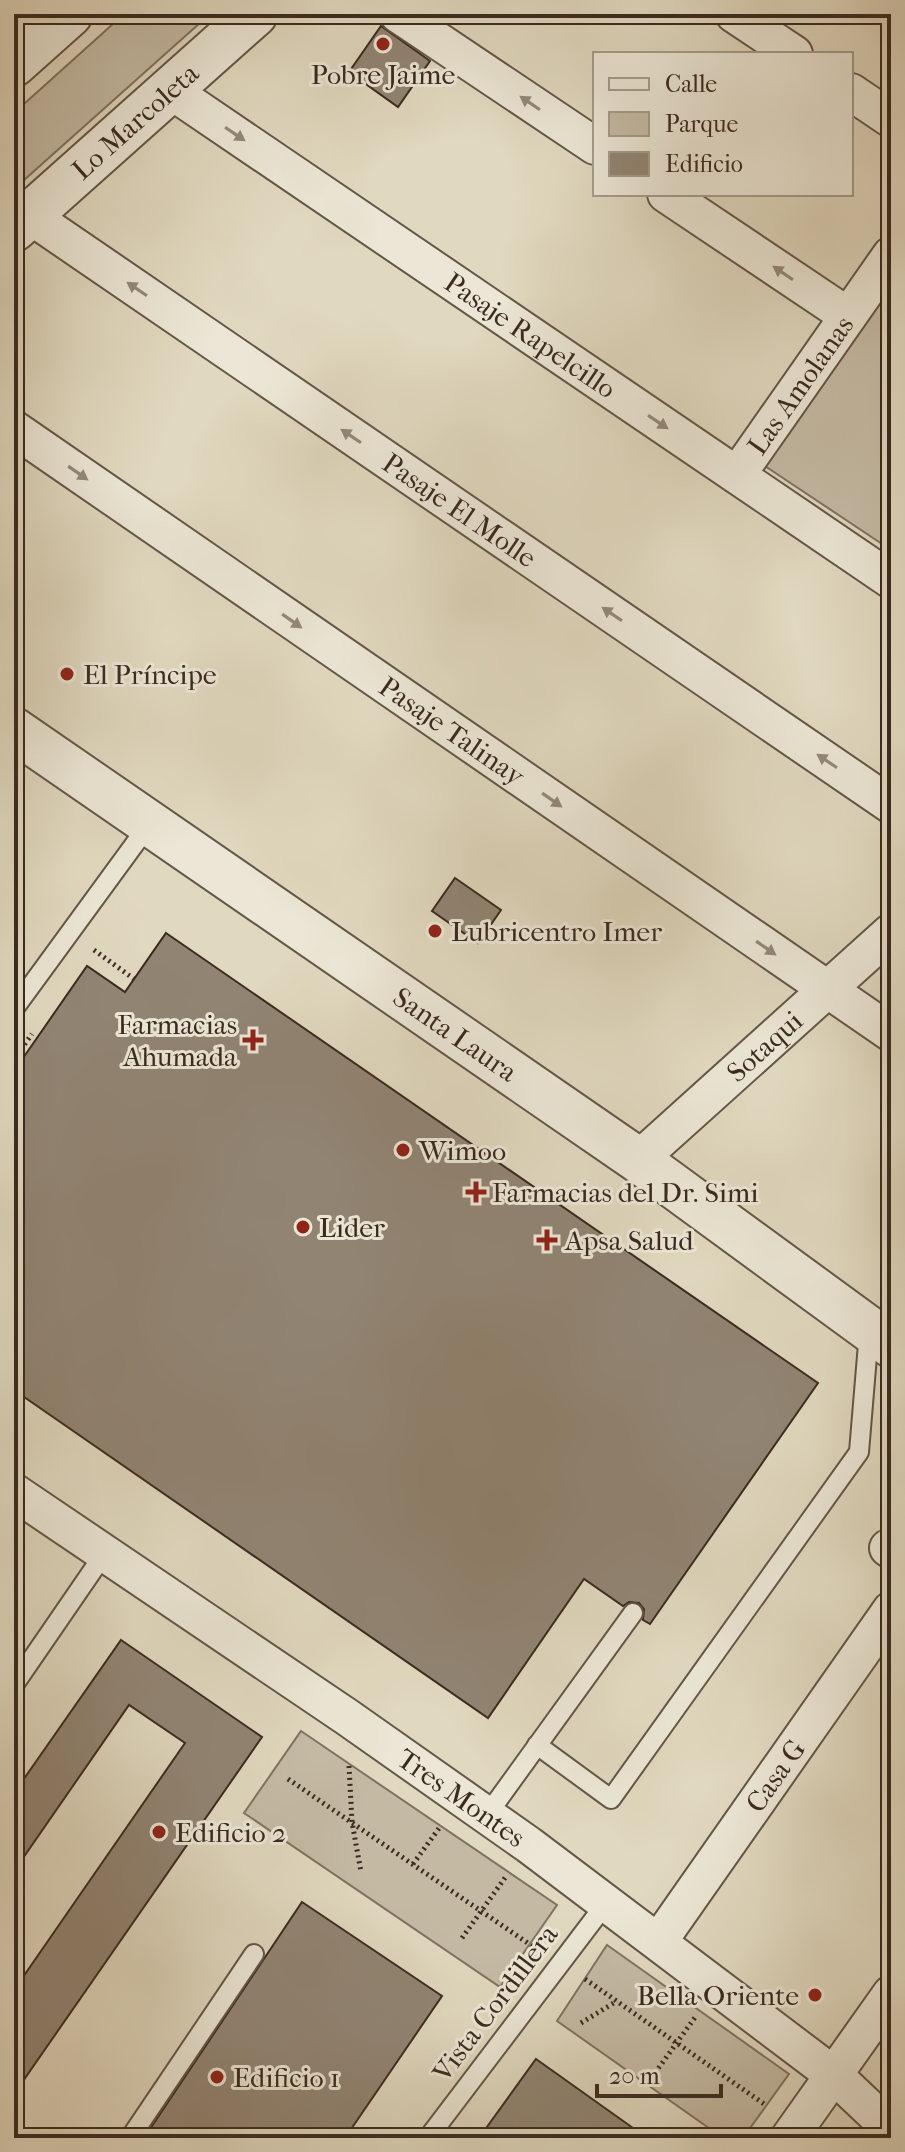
<svg xmlns="http://www.w3.org/2000/svg" width="905" height="2152" font-family="'IM FELL French Canon',serif">
<style>
.green{fill:#c4baa4;stroke:#807262;stroke-width:2}
.building{fill:#918473;stroke:#3b2a20;stroke-width:2}
.lines{fill:none;stroke-linecap:round;stroke-linejoin:round}
.service-casing{stroke:#645648;stroke-width:22}
.minor-casing{stroke:#645648;stroke-width:40}
.tertiary-casing{stroke:#645648;stroke-width:48}
.path{stroke:#3b2a20;stroke-width:5;stroke-dasharray:2 4;stroke-linecap:butt}
.service{stroke:#ebe6d5;stroke-width:18}
.minor{stroke:#ebe6d5;stroke-width:36}
.tertiary{stroke:#ebe6d5;stroke-width:44}
.oneway{fill:#93887a}
.poi-dot{fill:#8f2418;stroke:#ebe6d5;stroke-width:3}
.labels{text-anchor:middle;dominant-baseline:central;stroke-width:6;stroke-linejoin:round;paint-order:stroke}
.poi-label{font-size:28px;fill:#3b2a20;stroke:#ebe6d5;text-anchor:start}
.street-label{font-size:28px;fill:#3b2a20;stroke:#ebe6d5}
</style>
<rect width="100%" height="100%" fill="#e0d8bf"/>
<filter id="stains"><feTurbulence type="fractalNoise" baseFrequency=".0025" numOctaves="4"/><feColorMatrix values="0 0 0 0 .2 0 0 0 0 .09 0 0 0 0 .02 0 0 0 .5 -.17"/></filter>
<radialGradient id="worn" r=".72"><stop offset=".6" stop-color="#630" stop-opacity="0"/><stop offset="1" stop-color="#630" stop-opacity=".3"/></radialGradient>
<g class="green">
<polygon points="124,14 210,14 14,189 14,113"/>
<polygon points="891,287 891,550 765,466"/>
<polygon points="301,1731 557,1905 500,1987 244,1813"/>
<polygon points="607,1945 789,2074 743,2138 723,2138 557,2021"/>
</g>
<g class="building">
<polygon points="381,26 430,61 398,107 349,72"/>
<polygon points="455,878 501,910 478,943 432,911"/>
<polygon points="166,933 818,1383 650,1624 643,1620 644,1609 639,1603 629,1602 623,1606 584,1579 488,1718 14,1390 14,1071 87,966 125,992"/>
<polygon points="121,1640 262,1737 14,2094 14,1990 185,1743 129,1705 14,1871 14,1793"/>
<polygon points="302,1902 442,1996 345,2138 144,2138"/>
<polygon points="536,2059 647,2138 479,2138"/>
</g>
<g class="lines">
<defs>
<g id="service">
<polyline points="14,1009 150,823"/>
<polyline points="14,1685 104,1554"/>
<polyline points="537,1745 611,1799 859,1452 869,1332"/>
<polyline points="487,1815 633,1613"/>
<polyline points="130,2138 254,1954"/>
<polyline points="428,2138 607,1902"/>
</g>
<g id="minor">
<polyline points="398,14 595,146"/>
<polyline points="734,14 794,54"/>
<path id="s1" d="M170 90 891 580"/>
<polyline points="851,92 891,119"/>
<polyline points="666,194 848,316"/>
<path id="s2" d="M29 215 891 805"/>
<path id="s3" d="M14 429 891 1033"/>
<path id="s4" d="M737 475 891 255"/>
<path id="s5" d="M638 1160 891 932"/>
<path id="s6" d="M14 1492 347 1717 529 1845 835 2076 891 2129"/>
<polyline points="888,1548 891,1550"/>
<path id="s7" d="M659 1941 891 1610"/>
<polyline points="789,2138 891,1994"/>
</g>
<g id="tertiary">
<polyline points="14,64 70,14"/>
<path id="s8" d="M14 229 255 14"/>
<path id="s9" d="M14 730 638 1160 891 1345"/>
</g>
</defs>
<use href="#service" class="service-casing"/>
<use href="#minor" class="minor-casing"/>
<use href="#tertiary" class="tertiary-casing"/>
<g class="path">
<polyline points="94,950 134,979"/>
<polyline points="14,1059 32,1034"/>
<polyline points="349,1766 352,1822 361,1872"/>
<polyline points="288,1779 535,1948"/>
<polyline points="413,1864 440,1827"/>
<polyline points="462,1938 507,1875"/>
<polyline points="585,1979 767,2106"/>
<polyline points="581,2023 617,2001"/>
<polyline points="655,2073 696,2016"/>
</g>
<use href="#service" class="service"/>
<use href="#minor" class="minor"/>
<use href="#tertiary" class="tertiary"/>
</g>
<defs><path id="oneway-solid" d="M-6-.8H1V-3.2L6.5 0L1 3.2V.8H-6Z" transform="scale(2)"/></defs>
<g class="oneway">
<use href="#oneway-solid" transform="translate(530 103) rotate(-146)"/>
<use href="#oneway-solid" transform="translate(235 134) rotate(34)"/>
<use href="#oneway-solid" transform="translate(783 273) rotate(-146)"/>
<use href="#oneway-solid" transform="translate(137 289) rotate(-146)"/>
<use href="#oneway-solid" transform="translate(658 422) rotate(34)"/>
<use href="#oneway-solid" transform="translate(351 436) rotate(-146)"/>
<use href="#oneway-solid" transform="translate(78 473) rotate(35)"/>
<use href="#oneway-solid" transform="translate(612 614) rotate(-146)"/>
<use href="#oneway-solid" transform="translate(292 621) rotate(35)"/>
<use href="#oneway-solid" transform="translate(827 761) rotate(-146)"/>
<use href="#oneway-solid" transform="translate(552 800) rotate(35)"/>
<use href="#oneway-solid" transform="translate(766 948) rotate(35)"/>
</g>
<g class="poi-dot">
<circle cx="383" cy="44" r="8"/>
<circle cx="67" cy="674" r="8"/>
<circle cx="435" cy="931" r="8"/>
<path d="M249 1028h8v8h8v8h-8v8h-8v-8h-8v-8h8z"/>
<circle cx="403" cy="1150" r="8"/>
<path d="M472 1180h8v8h8v8h-8v8h-8v-8h-8v-8h8z"/>
<circle cx="303" cy="1227" r="8"/>
<path d="M543 1228h8v8h8v8h-8v8h-8v-8h-8v-8h8z"/>
<circle cx="159" cy="1832" r="8"/>
<circle cx="815" cy="1995" r="8"/>
<circle cx="217" cy="2077" r="8"/>
</g>
<g class="labels">
<g class="poi-label">
<text x="383" y="74" text-anchor="middle">Pobre Jaime</text>
<text x="83" y="674">El Príncipe</text>
<text x="451" y="931">Lubricentro Imer</text>
<text x="237" y="1024" text-anchor="end">Farmacias<tspan x="237" dy="32">Ahumada</tspan></text>
<text x="419" y="1150">Wimoo</text>
<text x="492" y="1192">Farmacias del Dr. Simi</text>
<text x="319" y="1227">Lider</text>
<text x="565" y="1240">Apsa Salud</text>
<text x="175" y="1832">Edificio 2</text>
<text x="799" y="1995" text-anchor="end">Bella Oriente</text>
<text x="233" y="2077">Edificio 1</text>
</g>
<g class="street-label">
<text stroke="none"><textPath href="#s8" startOffset="162">Lo Marcoleta</textPath></text>
<text stroke="none"><textPath href="#s1" startOffset="436">Pasaje Rapelcillo</textPath></text>
<text stroke="none"><textPath href="#s4" startOffset="110">Las Amolanas</textPath></text>
<text stroke="none"><textPath href="#s2" startOffset="522">Pasaje El Molle</textPath></text>
<text stroke="none"><textPath href="#s3" startOffset="532">Pasaje Talinay</textPath></text>
<text stroke="none"><textPath href="#s9" startOffset="536">Santa Laura</textPath></text>
<text stroke="none"><textPath href="#s5" startOffset="170">Sotaqui</textPath></text>
<text stroke="none"><textPath href="#s7" startOffset="202">Casa G</textPath></text>
<text stroke="none"><textPath href="#s6" startOffset="542">Tres Montes</textPath></text>
<text transform="translate(495 2003) rotate(-53)">Vista Cordillera</text>
</g>
</g>
<rect width="905" height="2152" fill="none" stroke="#e0d8bf" stroke-width="48"/>
<rect x="16" y="16" width="873" height="2120" fill="none" stroke="#3b2a20" stroke-width="4"/>
<rect x="24" y="24" width="857" height="2104" fill="none" stroke="#3b2a20" stroke-width="2"/>
<rect x="593" y="52" width="260" height="144" fill="#ebe6d5" stroke="#a59b8d" stroke-width="2"/>
<rect x="609" y="78" width="40" height="12" fill="#ebe6d5" stroke="#a59b8d" stroke-width="2"/>
<text x="665" y="92" font-size="24" fill="#3b2a20">Calle</text>
<rect x="609" y="112" width="40" height="24" fill="#c4baa4" stroke="#a59b8d" stroke-width="2"/>
<text x="665" y="132" font-size="24" fill="#3b2a20">Parque</text>
<rect x="609" y="152" width="40" height="24" fill="#918473" stroke="#a59b8d" stroke-width="2"/>
<text x="665" y="172" font-size="24" fill="#3b2a20">Edificio</text>
<path d="M597 2084v12h124v-12" fill="none" stroke="#3b2a20" stroke-width="4"/>
<text x="609" y="2084" font-size="24" fill="#3b2a20" stroke="#ebe6d5" stroke-width="6" paint-order="stroke">20 m</text>
<rect width="100%" height="100%" filter="url(#stains)"/>
<rect width="100%" height="100%" fill="url(#worn)"/>
</svg>
